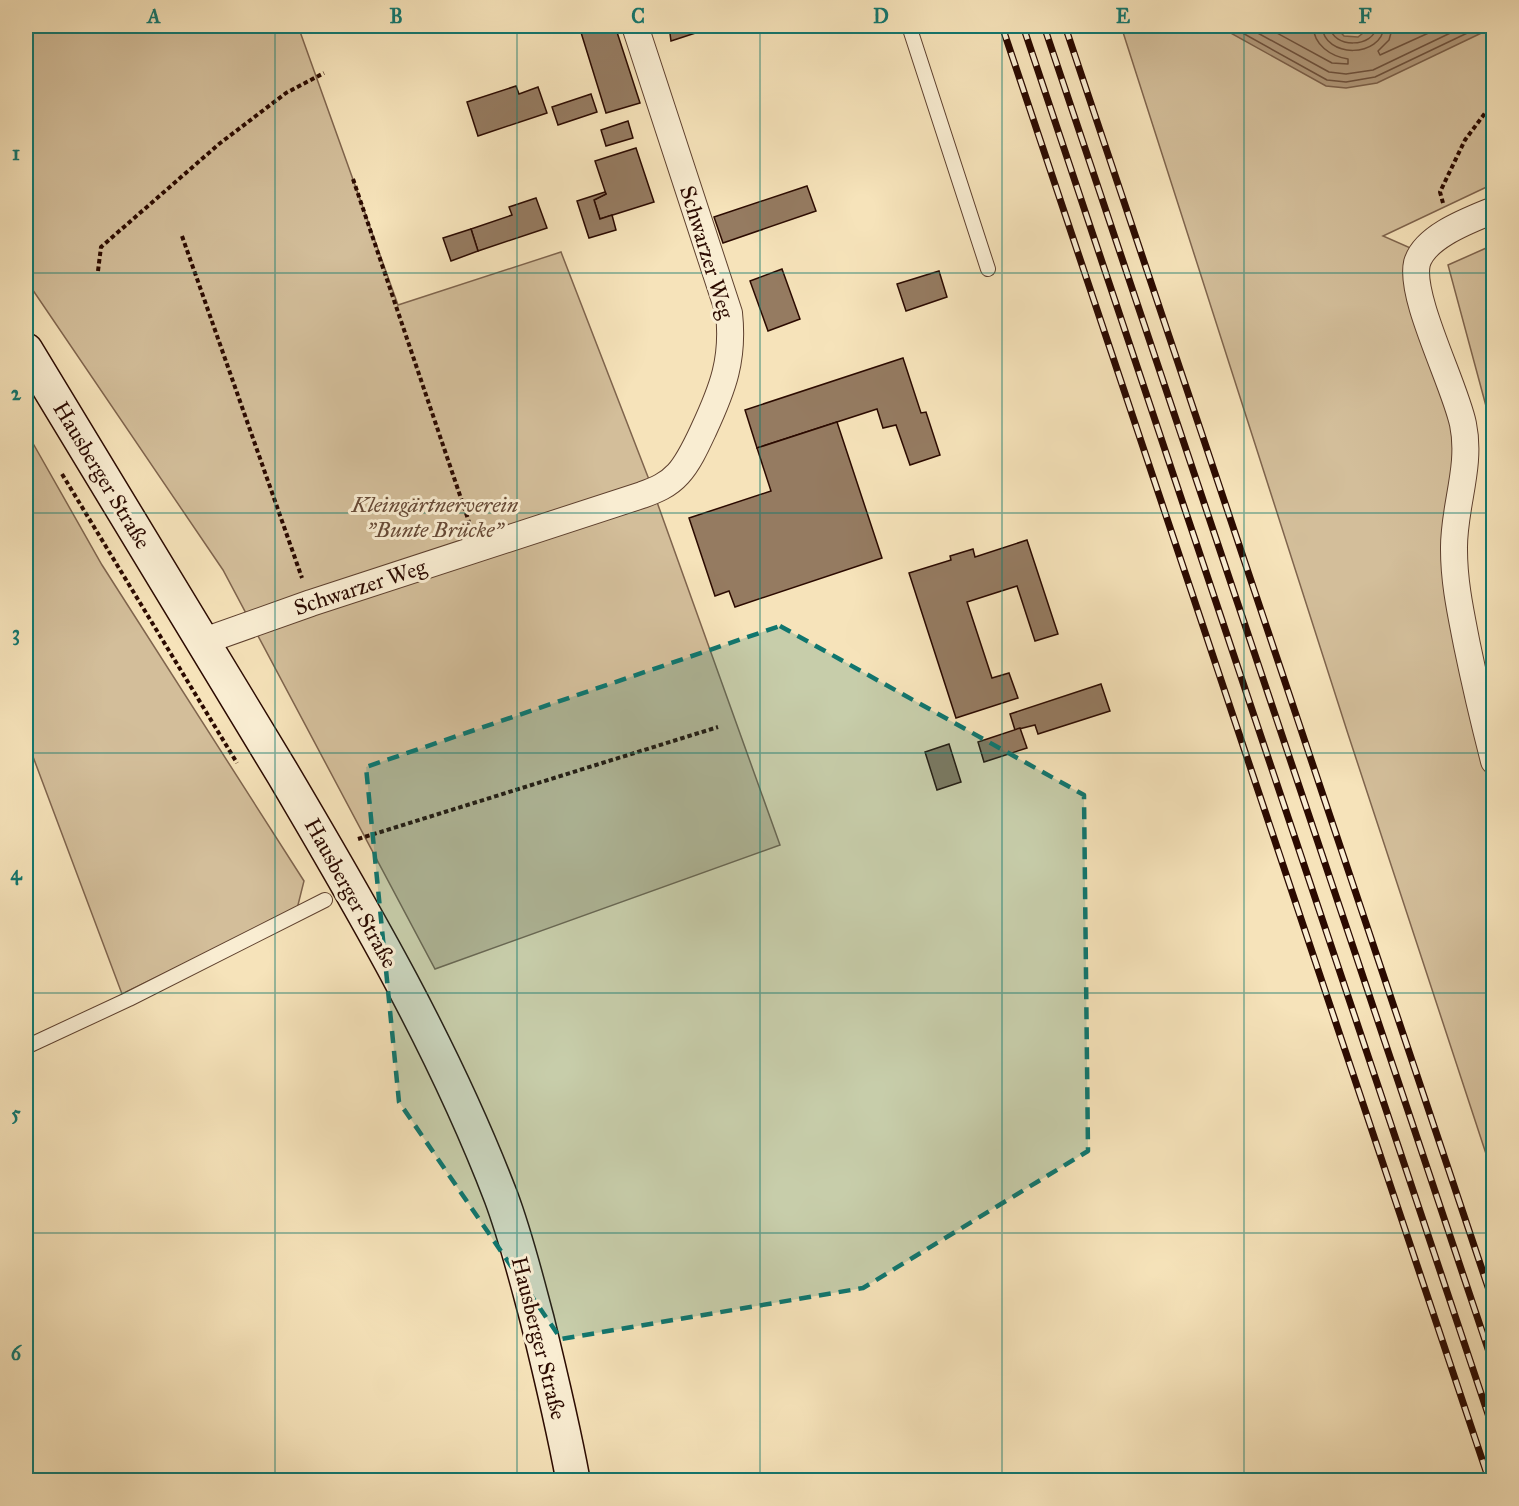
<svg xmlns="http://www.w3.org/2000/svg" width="1519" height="1506" font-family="'IM FELL Great Primer',serif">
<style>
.green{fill:#d3be9a;stroke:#7f644d;stroke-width:1.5}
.water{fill:#b1997b;stroke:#7b604a;stroke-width:1.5}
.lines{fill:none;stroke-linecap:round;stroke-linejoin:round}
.shore{stroke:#6e523e;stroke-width:1.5}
.building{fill:#957b61;stroke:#2b0a00;stroke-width:1.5}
.service-casing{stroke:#5e402e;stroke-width:16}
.minor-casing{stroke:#5e402e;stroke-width:28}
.secondary-casing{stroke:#2b0a00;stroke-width:36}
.path{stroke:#2b0a00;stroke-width:4;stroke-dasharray:4.5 3;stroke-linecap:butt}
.service{stroke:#f9edd2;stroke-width:14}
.minor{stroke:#f9edd2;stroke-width:26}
.secondary{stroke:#f9edd2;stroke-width:33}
.rail-casing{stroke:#2b0a00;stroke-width:7}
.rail{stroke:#f9edd2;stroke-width:4.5;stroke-dasharray:14;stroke-linecap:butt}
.marked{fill:#0f766e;fill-opacity:0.2;stroke:#0f766e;stroke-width:4.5;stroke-dasharray:12 8;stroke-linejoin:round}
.grid{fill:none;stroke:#0f766e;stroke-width:1.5;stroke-opacity:0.55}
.labels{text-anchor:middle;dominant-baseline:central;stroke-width:6;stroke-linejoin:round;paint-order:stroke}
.street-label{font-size:22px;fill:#2b0a00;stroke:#f9edd2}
.park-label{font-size:22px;font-style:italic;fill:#664936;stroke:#f9edd2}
.neatline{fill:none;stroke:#0f766e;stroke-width:2}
.grid-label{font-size:20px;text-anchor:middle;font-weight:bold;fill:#0f766e}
</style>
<rect width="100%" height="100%" fill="#f6e3ba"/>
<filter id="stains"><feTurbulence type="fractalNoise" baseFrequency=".00333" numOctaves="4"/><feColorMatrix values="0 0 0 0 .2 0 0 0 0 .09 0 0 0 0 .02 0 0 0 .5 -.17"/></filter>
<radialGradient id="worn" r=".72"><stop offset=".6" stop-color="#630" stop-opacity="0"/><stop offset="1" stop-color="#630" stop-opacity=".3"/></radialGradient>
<g class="green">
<polygon points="26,26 298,26 398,305 561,252 648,477 780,845 435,969 223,570 26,280"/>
<polygon points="1121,26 1493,26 1493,184 1383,236 1415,250 1462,449 1446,572 1465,696 1493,795 1493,1175 1348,734"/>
<polygon points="1493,245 1493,432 1448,265"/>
<polygon points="26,431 102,565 304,881 297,909 122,994 26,738"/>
</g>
<polygon class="water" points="1218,26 1335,26 1344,36 1358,37 1372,26 1494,27 1377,83 1346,88 1326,86"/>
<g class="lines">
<g class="shore">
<polyline points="1230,26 1327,80 1346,82 1375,77 1482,26"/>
<polyline points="1245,26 1329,72 1346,74 1373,70 1465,26"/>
<path d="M1264 26 1332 63 1348 64V59C1330 56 1314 45 1313 26"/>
<path d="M1322 26C1324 59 1382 58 1384 26"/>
<path d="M1330 26C1332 49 1374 48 1377 26"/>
<polyline points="1393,26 1389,40 1378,51 1380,55 1444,26"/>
</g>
</g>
<g class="building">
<polygon points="579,26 615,26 640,103 606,113"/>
<polygon points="669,26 717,26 671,41"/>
<polygon points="516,86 519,94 538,87 547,113 478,136 467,102"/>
<polygon points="591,94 597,112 558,125 552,107"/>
<polygon points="628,121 633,138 606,146 601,130"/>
<polygon points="636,148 654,202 600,219 594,200 606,194 595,161"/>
<polygon points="807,186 816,211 723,243 714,217"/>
<polygon points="605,192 606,194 594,200 600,219 612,215 616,230 589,238 577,201"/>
<polygon points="536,198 547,228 478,251 471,229 512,215 509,207"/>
<polygon points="471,229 478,251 451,261 443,238"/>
<polygon points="782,269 800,319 768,331 750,281"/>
<polygon points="939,271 947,297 906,311 897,284"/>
<polygon points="903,358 921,413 926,412 940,455 910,465 896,425 883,428 877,409 757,448 745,410"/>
<polygon points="837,422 882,558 735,607 729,591 715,596 689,518 771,491 757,448"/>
<polygon points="1027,540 1058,634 1035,641 1017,586 967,602 992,678 1009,673 1018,698 956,718 909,573 951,560 950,556 973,549 975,557"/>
<polygon points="1101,684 1110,711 1038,734 1035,725 1015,730 1010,714"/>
<polygon points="1020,728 1027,748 984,762 978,742"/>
<polygon points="949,744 961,782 937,790 925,752"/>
</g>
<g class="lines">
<defs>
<g id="service">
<polyline points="909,26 988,269"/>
<polyline points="26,1047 129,999 325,900"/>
</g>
<g id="minor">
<path d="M1494 210C1470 220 1425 236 1417 263 1409 297 1455 385 1463 424 1472 467 1453 508 1454 550 1454 583 1461 614 1467 645 1475 684 1484 722 1494 761"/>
<path d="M204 641 311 603 642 495C656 490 668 485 678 474 689 462 697 444 704 429 723 388 734 359 729 313L635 26"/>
</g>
<path id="secondary" d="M26 350C112 491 198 632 283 774 364 911 444 1048 501 1197 516 1237 526 1278 537 1319 550 1372 563 1426 573 1480"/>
</defs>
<use href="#service" class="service-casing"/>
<use href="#minor" class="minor-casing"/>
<use href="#secondary" class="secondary-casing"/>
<g class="path">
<polyline points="353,179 470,525"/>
<polyline points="1443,203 1440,192 1465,140 1494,101"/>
<polyline points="182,236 302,578"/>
<polyline points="98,271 101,247 219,144 286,93 324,73"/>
<polyline points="62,474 237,763"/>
<polyline points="358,839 718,727"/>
</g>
<use href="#service" class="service"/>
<use href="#minor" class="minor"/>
<use href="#secondary" class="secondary"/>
<defs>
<g id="rail">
<polyline points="1002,26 1489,1480"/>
<polyline points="1023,26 1494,1432"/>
<polyline points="1044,26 1494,1367"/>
<polyline points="1065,26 1494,1305"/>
</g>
</defs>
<use href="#rail" class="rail-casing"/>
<use href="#rail" class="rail"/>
</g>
<path class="marked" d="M780 626 1084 795 1088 1151 863 1288 561 1339 399 1102 366 767Z"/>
<path class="grid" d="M275 26V1480M517 26V1480M760 26V1480M1002 26V1480M1244 26V1480M26 273H1494M26 513H1494M26 753H1494M26 993H1494M26 1233H1494"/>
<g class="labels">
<g class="street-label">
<text transform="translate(707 252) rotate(73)">Schwarzer Weg</text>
<text transform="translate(102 475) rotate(59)">Hausberger Straße</text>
<text transform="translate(360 587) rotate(-18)">Schwarzer Weg</text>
<text transform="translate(351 893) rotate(61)">Hausberger Straße</text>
<text transform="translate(539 1338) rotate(76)">Hausberger Straße</text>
</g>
<g class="park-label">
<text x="435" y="504">Kleingärtnerverein<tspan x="435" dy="25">"Bunte Brücke"</tspan></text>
</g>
</g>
<rect width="1519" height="1506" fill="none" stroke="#f6e3ba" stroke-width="66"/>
<rect x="33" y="33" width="1453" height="1440" class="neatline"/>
<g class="grid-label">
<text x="154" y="23">A</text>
<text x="396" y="23">B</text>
<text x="638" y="23">C</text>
<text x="881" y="23">D</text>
<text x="1123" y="23">E</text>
<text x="1365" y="23">F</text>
<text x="16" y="160">1</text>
<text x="16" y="400">2</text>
<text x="16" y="640">3</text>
<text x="16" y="880">4</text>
<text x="16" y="1120">5</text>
<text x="16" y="1360">6</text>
</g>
<rect width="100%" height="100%" filter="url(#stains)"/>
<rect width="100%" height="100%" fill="url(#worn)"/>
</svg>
